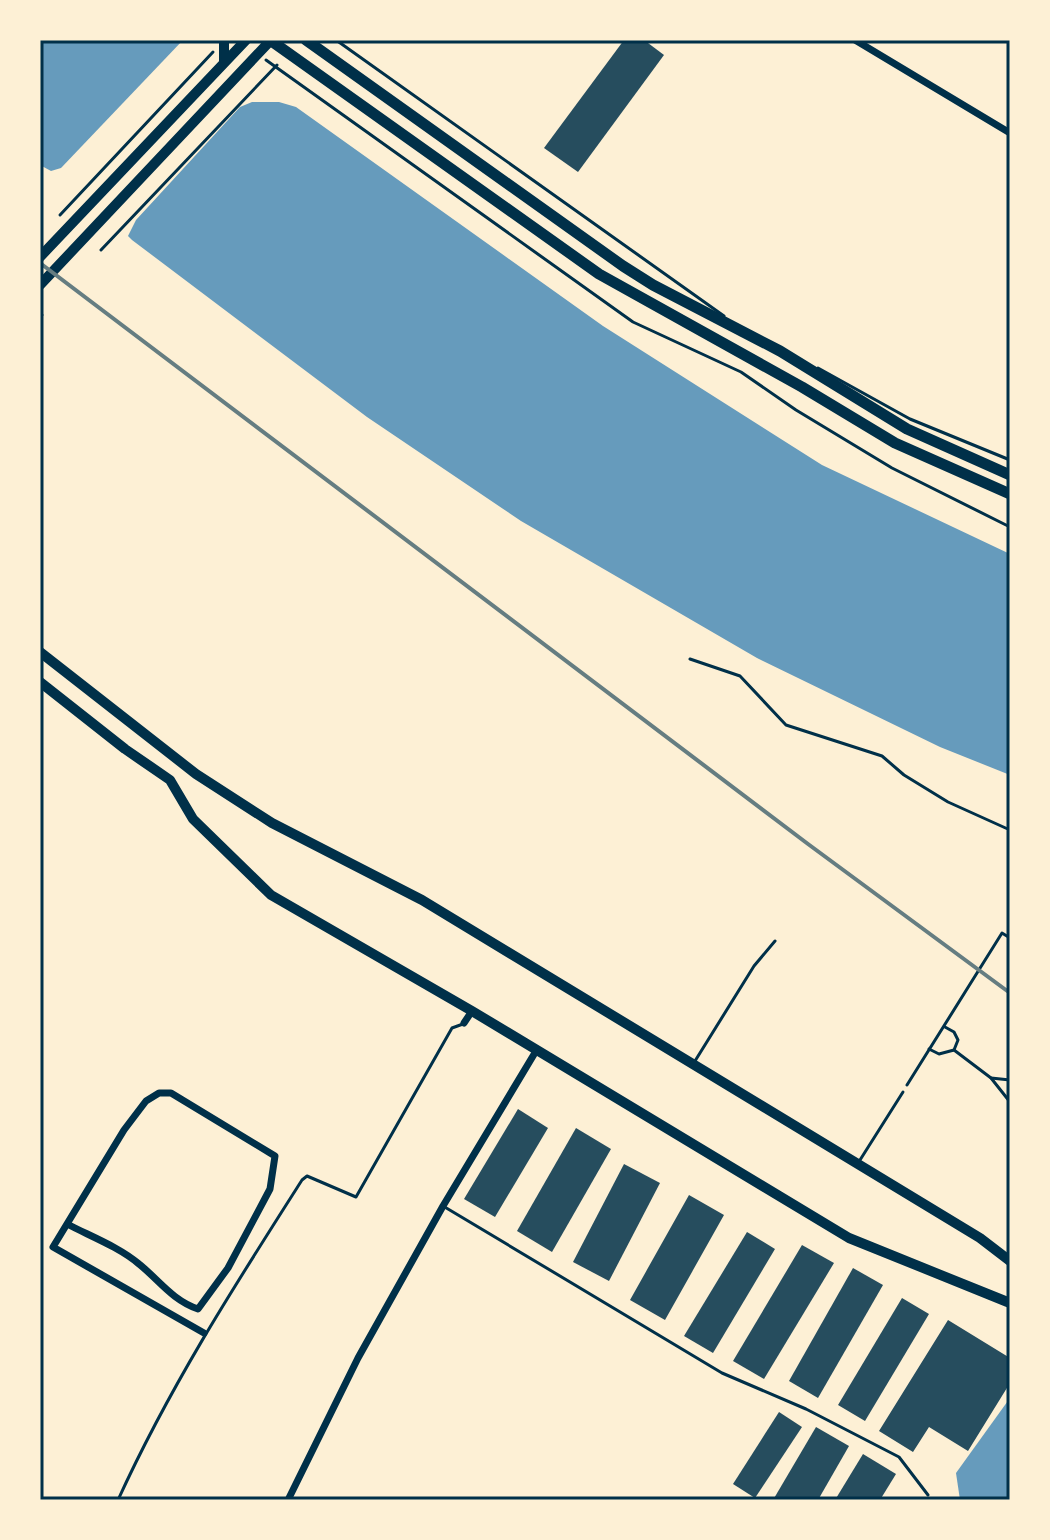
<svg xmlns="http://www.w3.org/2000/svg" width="1050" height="1540" font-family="'Golos Text',sans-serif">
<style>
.water{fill:#669bbc}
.building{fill:#264d5e}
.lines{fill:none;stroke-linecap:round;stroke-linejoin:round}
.path{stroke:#003049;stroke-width:3}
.service{stroke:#003049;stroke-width:3}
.minor{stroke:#003049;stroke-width:7}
.secondary{stroke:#003049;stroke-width:10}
.primary{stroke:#003049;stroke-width:11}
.rail{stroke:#657d81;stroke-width:4}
.neatline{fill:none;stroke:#003049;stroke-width:3}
</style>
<rect width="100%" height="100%" fill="#fdf0d5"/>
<g class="water">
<polygon points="40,40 183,40 61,168 51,171 40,165"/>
<polygon points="252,102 279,102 296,107 603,326 822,465 1010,554 1010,775 940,747 757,658 521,521 367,417 132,240 128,236 136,220 240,107"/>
<polygon points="1010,1398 1010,1500 960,1500 956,1473"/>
</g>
<g class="building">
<polygon points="624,40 644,40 664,55 578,172 544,148"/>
<polygon points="518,1109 548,1128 495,1217 464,1199"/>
<polygon points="576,1128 611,1149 552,1252 517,1231"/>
<polygon points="624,1164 660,1183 609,1281 573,1262"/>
<polygon points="689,1195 724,1215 665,1320 630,1300"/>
<polygon points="747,1232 775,1249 713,1353 684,1336"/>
<polygon points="802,1245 834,1263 764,1379 733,1361"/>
<polygon points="853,1268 883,1285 818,1398 789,1381"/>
<polygon points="902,1298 929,1314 865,1421 838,1405"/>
<polygon points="948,1320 1010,1358 1010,1383 968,1451 929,1427 913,1452 879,1431"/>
<polygon points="779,1412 802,1427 755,1498 733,1484"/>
<polygon points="816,1427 849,1446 818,1500 773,1500"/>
<polygon points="863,1454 896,1474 880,1500 835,1500"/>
</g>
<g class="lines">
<g class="path">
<polyline points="266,60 633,322 741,372 796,410 892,468 1010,527"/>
<polyline points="60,215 213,52"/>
<polyline points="101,250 277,65"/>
<polyline points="40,317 42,315"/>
<polyline points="690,659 740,676 786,725 882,756 904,775 948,802 1010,830"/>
<polyline points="929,1049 939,1054 954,1050 958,1040 954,1032 945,1027"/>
<polyline points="954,1050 991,1078 1010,1102"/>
<polyline points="991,1078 1010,1080"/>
<polyline points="907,1085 1002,933 1010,938"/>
</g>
<g class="service">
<polyline points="336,40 724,316"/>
<polyline points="818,368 910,419 1010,460"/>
<polyline points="695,1061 754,966 775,941"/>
<polyline points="860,1160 903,1092"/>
<polyline points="443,1206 722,1373 806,1409 899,1457 928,1495"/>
<path d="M118 1500C170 1386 235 1285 302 1180L307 1176 356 1197 452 1028 463 1024"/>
</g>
<g class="minor">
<polyline points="855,40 1010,133"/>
<polyline points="464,1023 472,1011"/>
<path d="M67 1224C90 1236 119 1247 139 1264 159 1280 172 1300 198 1309L228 1268 270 1189 275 1156 171 1093H159L146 1101 124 1130 53 1247 204 1333"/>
<polyline points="288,1500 358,1358 443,1206 536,1051"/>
</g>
<g class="secondary">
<polyline points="224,40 224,62"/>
<polyline points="40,257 246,40"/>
<polyline points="40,285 271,40"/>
<polyline points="40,652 196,774 272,823 422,900 980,1238 1010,1261"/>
<polyline points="40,682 125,749 170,780 193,819 271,895 472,1011 849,1238 1010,1303"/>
</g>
<g class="primary">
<polyline points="270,40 599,274 802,387 895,443 1010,494"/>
<polyline points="306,40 623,266 653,285 780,351 907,429 1010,475"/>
</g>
<polyline class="rail" points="40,263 808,844 1010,993"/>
</g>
<rect width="1050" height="1540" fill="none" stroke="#fdf0d5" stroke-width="84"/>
<rect x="42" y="42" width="966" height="1456" class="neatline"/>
</svg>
